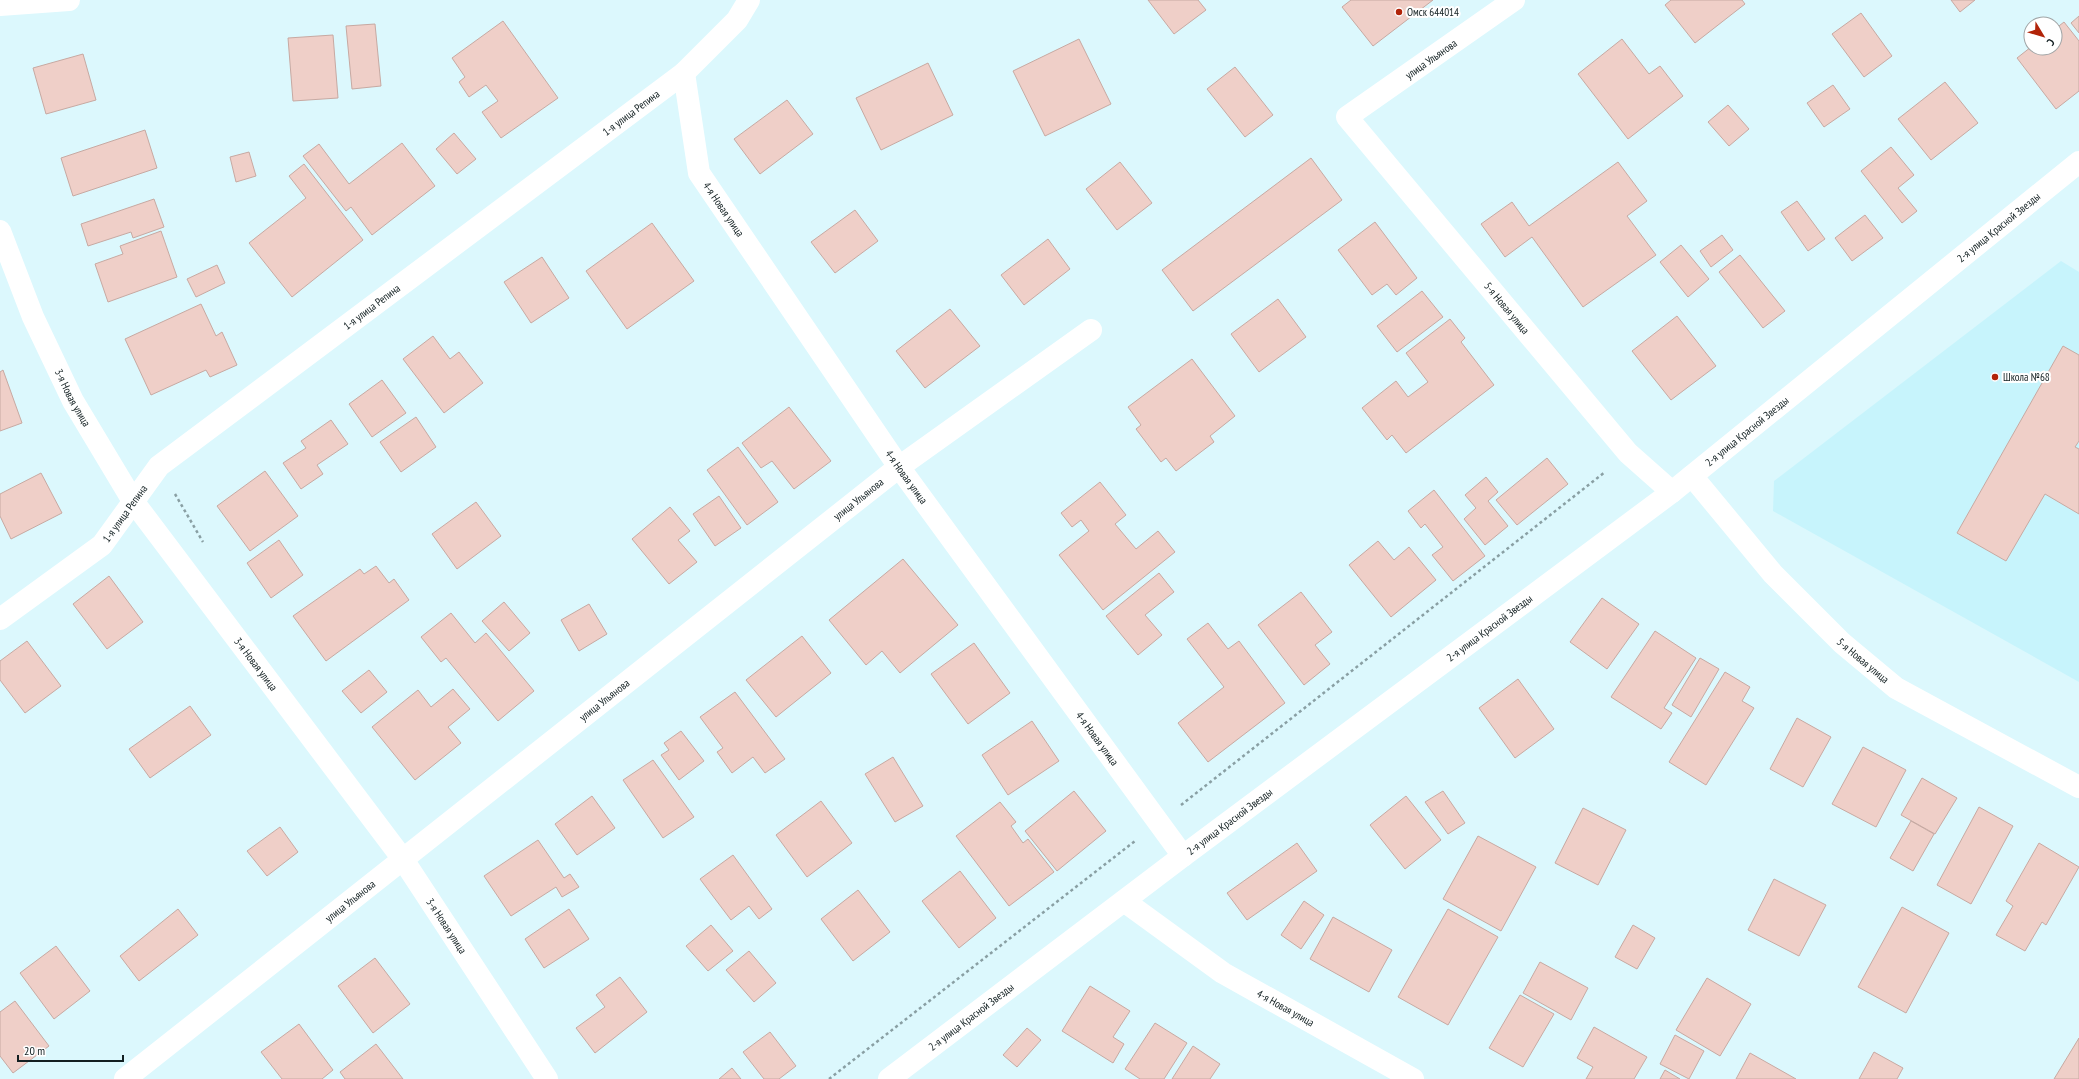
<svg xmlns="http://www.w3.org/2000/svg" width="2079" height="1079" font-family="'PT Sans Narrow',sans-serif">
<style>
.built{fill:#c7f4fc}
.building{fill:#efcfc8;stroke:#c7a9a2}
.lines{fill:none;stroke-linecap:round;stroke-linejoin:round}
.path{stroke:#899fa3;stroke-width:2.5;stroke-dasharray:3 3;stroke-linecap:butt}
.minor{stroke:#fff;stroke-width:22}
.poi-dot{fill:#b12409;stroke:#fff;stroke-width:1.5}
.labels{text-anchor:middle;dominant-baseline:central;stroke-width:4;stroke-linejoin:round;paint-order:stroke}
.poi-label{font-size:11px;fill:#121f21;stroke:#fff;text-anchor:start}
.street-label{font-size:11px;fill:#121f21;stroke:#fff}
</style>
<rect width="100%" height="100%" fill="#dcf8fd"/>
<polygon class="built" points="2061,261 2079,272 2079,682 1773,511 1774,481"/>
<g class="building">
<polygon points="1148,0 1198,0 1206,10 1174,34"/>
<polygon points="1351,0 1433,0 1373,46 1342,7"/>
<polygon points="1671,0 1742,0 1745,4 1695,43 1665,5"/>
<polygon points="1951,0 1975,0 1960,12"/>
<polygon points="1861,13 1892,56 1864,77 1832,34"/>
<polygon points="2079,16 2079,33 2071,23"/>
<polygon points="503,21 558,98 501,138 482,112 498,101 486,85 469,97 459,82 465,77 452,58"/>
<polygon points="2064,22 2079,41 2079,91 2056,109 2017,58 2031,47 2055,48 2055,29"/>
<polygon points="375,24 381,86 352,89 346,26"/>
<polygon points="333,35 338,98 293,101 288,38"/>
<polygon points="1079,39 1111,104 1045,136 1013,71"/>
<polygon points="1622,39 1649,74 1660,66 1683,96 1628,139 1578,74"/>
<polygon points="83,54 96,100 46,114 33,68"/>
<polygon points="928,63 953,115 881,150 856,98"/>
<polygon points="1235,67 1273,115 1245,137 1207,89"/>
<polygon points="1945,82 1978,123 1931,160 1898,119"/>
<polygon points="1833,85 1850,109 1824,127 1807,103"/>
<polygon points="787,100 813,134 760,174 734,139"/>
<polygon points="1728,105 1749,129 1729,146 1708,122"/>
<polygon points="145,130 157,168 73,196 61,158"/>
<polygon points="454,133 476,159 457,174 436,149"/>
<polygon points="402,143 435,186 372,235 351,207 346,211 303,156 319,144 349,184"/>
<polygon points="1891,147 1914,175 1898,188 1917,211 1902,223 1861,171"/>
<polygon points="249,152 256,176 236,182 230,157"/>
<polygon points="1311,158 1342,200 1193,311 1162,270"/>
<polygon points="1120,162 1152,203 1117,230 1086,189"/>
<polygon points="1618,162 1647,201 1627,216 1656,255 1583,307 1532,237 1505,257 1481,224 1512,202 1529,226"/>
<polygon points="304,164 363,240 292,297 249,243 306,198 289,176"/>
<polygon points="154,199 164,227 133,238 131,232 88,246 81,224"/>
<polygon points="1797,201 1825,239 1808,251 1781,212"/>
<polygon points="855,210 878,241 835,273 811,242"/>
<polygon points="1865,215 1883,238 1852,261 1835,238"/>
<polygon points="1375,222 1417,278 1396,295 1387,284 1372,295 1338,250"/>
<polygon points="652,223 694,281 627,329 586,271"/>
<polygon points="161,231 177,277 108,302 95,264 123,254 120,246"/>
<polygon points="1722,235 1733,250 1711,267 1700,251"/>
<polygon points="1048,239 1070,269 1024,305 1001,275"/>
<polygon points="1681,245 1709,279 1688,297 1660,262"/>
<polygon points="1740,255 1785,311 1763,328 1719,272"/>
<polygon points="542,257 569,298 531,323 504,282"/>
<polygon points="217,265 225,283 196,297 187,279"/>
<polygon points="1422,291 1443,317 1397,352 1377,326"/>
<polygon points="1278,299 1306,337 1259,372 1231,334"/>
<polygon points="201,304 216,336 222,332 237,365 210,377 206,370 151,395 125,339"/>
<polygon points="950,309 980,346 925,388 896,351"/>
<polygon points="1677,316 1716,366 1671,400 1632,351"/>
<polygon points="1450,319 1465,338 1461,342 1494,385 1406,453 1392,435 1387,440 1362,408 1396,381 1408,397 1428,382 1406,353"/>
<polygon points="433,336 450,359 459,352 483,383 444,413 403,359"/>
<polygon points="2063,346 2079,355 2079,441 2075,447 2079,449 2079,514 2045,494 2006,561 1957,533"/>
<polygon points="1192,359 1235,416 1210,436 1214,442 1176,471 1166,458 1161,462 1136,429 1141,425 1128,407"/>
<polygon points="3,370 22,423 0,431 0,372"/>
<polygon points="382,380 406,413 372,437 349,404"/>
<polygon points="789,407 831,461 794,489 772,461 761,468 742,443"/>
<polygon points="416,417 436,447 401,472 380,442"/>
<polygon points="331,420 348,444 317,465 323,474 301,489 283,463 306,448 301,441"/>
<polygon points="738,447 778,502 747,525 707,470"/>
<polygon points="1547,458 1568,484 1517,525 1496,500"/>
<polygon points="265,471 298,516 250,551 217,506"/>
<polygon points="41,473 62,513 11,539 0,516 0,494"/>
<polygon points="1486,477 1498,492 1488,501 1508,526 1485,545 1464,519 1476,508 1465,495"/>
<polygon points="1100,482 1126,515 1115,524 1136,549 1158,531 1175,552 1103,610 1059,555 1089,531 1081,520 1072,527 1061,513"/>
<polygon points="1434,490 1485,556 1453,581 1432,555 1443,547 1425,524 1421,528 1408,511"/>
<polygon points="719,496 741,528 715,546 693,514"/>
<polygon points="476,502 501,536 457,569 432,534"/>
<polygon points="670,507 690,531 678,540 697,562 669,584 632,539"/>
<polygon points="279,540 303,575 271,598 247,563"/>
<polygon points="1378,541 1394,560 1409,547 1436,580 1391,617 1349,565"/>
<polygon points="903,559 958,625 900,673 882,651 866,665 829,620"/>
<polygon points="376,566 389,583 394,579 409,600 326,661 293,616 360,569 364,574"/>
<polygon points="1159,573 1174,592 1145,615 1162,635 1138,655 1106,616"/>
<polygon points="109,576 143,622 107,649 73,604"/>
<polygon points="1301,592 1332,632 1315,645 1330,664 1304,685 1258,625"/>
<polygon points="1602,598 1639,624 1607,669 1570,642"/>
<polygon points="504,602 530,633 509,651 482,621"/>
<polygon points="589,604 607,634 579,651 561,620"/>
<polygon points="451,613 475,643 486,633 534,691 498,721 446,658 441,662 421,637"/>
<polygon points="1208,623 1228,649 1239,641 1285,703 1208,762 1178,723 1224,687 1187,639"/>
<polygon points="1655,631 1696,658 1664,708 1672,713 1661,729 1611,697"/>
<polygon points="802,636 831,673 776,717 746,680"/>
<polygon points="27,641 61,686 25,713 0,680 0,661"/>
<polygon points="974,643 1010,693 968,724 931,674"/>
<polygon points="1700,658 1719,669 1691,717 1672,705"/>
<polygon points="369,670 387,692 361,713 342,691"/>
<polygon points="1725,672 1750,687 1742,701 1754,708 1706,785 1669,762"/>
<polygon points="1518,679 1554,729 1515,758 1479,708"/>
<polygon points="453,689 470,709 448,727 461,743 415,780 372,727 418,690 431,707"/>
<polygon points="735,692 785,759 765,773 753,757 732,773 717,752 723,748 700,717"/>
<polygon points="190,706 211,735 150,778 129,749"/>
<polygon points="1797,718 1831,737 1803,787 1770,769"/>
<polygon points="1032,721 1059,761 1008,795 982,755"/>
<polygon points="681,731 704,761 679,780 661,755 669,750 664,743"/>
<polygon points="1863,747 1906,770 1876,827 1832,804"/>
<polygon points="893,757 923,806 895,822 865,774"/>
<polygon points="653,760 694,817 663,838 623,780"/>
<polygon points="1922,778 1957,798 1935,834 1901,815"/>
<polygon points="1074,791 1106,831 1057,871 1025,831"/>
<polygon points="1443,791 1465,823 1448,834 1425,802"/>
<polygon points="592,796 615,828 577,855 555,824"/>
<polygon points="1406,796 1441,840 1405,869 1370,825"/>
<polygon points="821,801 852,843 807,877 776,835"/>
<polygon points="1000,802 1016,822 1011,826 1023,843 1028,839 1054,872 1009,906 956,836"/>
<polygon points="1979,807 2013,826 1971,904 1937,885"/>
<polygon points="1583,808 1626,830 1598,885 1555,863"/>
<polygon points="1911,821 1934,834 1913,871 1890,858"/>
<polygon points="280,827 298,852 267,876 247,851"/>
<polygon points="1478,836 1536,867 1501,931 1443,899"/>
<polygon points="538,840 564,878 570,874 579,887 562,897 556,887 511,916 484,876"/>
<polygon points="1297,843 1317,871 1247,920 1227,893"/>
<polygon points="2039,843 2079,867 2046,925 2042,922 2025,951 1996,935 2013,906 2006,901"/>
<polygon points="733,855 772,909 759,919 749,906 731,920 700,879"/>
<polygon points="960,871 996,918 959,948 922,901"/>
<polygon points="1774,879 1826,905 1799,956 1748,930"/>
<polygon points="858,890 890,932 853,961 821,919"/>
<polygon points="1304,901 1324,915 1301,949 1281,935"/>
<polygon points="1902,907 1949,933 1906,1013 1858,987"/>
<polygon points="178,909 198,935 139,981 120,956"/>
<polygon points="569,909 589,939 544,968 525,939"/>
<polygon points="1448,909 1498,937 1448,1025 1398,997"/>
<polygon points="1333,917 1392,950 1369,992 1310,959"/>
<polygon points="711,925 733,951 708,971 686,946"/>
<polygon points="1633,925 1655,938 1637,969 1615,957"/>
<polygon points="56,946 90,991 54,1019 20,973"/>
<polygon points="749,951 776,983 754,1002 726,970"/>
<polygon points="375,958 410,1004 373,1033 338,986"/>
<polygon points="1540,962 1588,988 1571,1020 1523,993"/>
<polygon points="620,977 647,1012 595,1053 576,1028 605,1007 596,995"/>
<polygon points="1707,978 1751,1004 1720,1056 1676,1030"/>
<polygon points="1090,986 1130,1011 1113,1037 1124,1044 1113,1063 1062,1031"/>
<polygon points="1520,995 1554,1014 1523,1067 1489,1048"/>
<polygon points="15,1001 49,1046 13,1073 0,1056 0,1012"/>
<polygon points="1155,1023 1187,1043 1164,1079 1140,1079 1125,1069"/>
<polygon points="299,1024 333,1070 322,1079 282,1079 261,1052"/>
<polygon points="1594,1027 1647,1057 1634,1079 1586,1079 1593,1067 1577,1058"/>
<polygon points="1027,1028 1041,1040 1017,1067 1003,1055"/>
<polygon points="770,1032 796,1066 779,1079 764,1079 743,1052"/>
<polygon points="1675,1035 1704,1051 1689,1079 1660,1064"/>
<polygon points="2079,1038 2079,1079 2054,1079"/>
<polygon points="376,1044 403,1079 345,1079 340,1072"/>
<polygon points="1193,1046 1220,1064 1210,1079 1172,1079"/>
<polygon points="1874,1052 1903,1068 1897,1079 1859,1079"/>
<polygon points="1750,1053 1796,1079 1736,1079"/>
<polygon points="732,1068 741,1079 719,1079"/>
<polygon points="1665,1070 1680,1079 1660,1079"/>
</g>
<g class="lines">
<g class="path">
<polyline points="175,494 203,542"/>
<polyline points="1181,805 1605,472"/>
<polyline points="829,1079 1135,841"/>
</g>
<g class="minor">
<path id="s1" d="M1514 0 1347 117 1628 453 1672 492"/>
<polyline points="0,5 69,0"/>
<path id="s2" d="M684 73 699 173 899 467 1183 856"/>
<path id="s3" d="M0 231 33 317 73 401 133 501 402 858 547 1079"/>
<path id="s4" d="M1692 476 1773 574 1842 643 1896 688 2079 787"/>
<path id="s5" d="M0 619 102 545 159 466 684 73 737 20 749 0"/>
<path id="s6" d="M1124 901 1223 973 1413 1079"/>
<path id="s7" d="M125 1079 899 467 1091 330"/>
<path id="s8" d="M889 1079 1183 856 1672 492 2079 162"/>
</g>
</g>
<g class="poi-dot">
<circle cx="1399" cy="12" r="4"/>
<circle cx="1995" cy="377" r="4"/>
</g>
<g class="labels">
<g class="poi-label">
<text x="1407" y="12">Омск 644014</text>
<text x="2003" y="377">Школа №68</text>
</g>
<g class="street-label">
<text transform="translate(1431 59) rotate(-35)">улица Ульянова</text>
<text stroke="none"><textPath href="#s5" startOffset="813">1-я улица Репина</textPath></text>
<text stroke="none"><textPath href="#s2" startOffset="145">4-я Новая улица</textPath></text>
<text stroke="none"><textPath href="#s8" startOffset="1399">2-я улица Красной Звезды</textPath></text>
<text stroke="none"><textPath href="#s5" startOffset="489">1-я улица Репина</textPath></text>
<text stroke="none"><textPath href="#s1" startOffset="453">5-я Новая улица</textPath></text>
<text stroke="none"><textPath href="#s3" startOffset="182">3-я Новая улица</textPath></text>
<text stroke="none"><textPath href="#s8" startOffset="1075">2-я улица Красной Звезды</textPath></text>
<text stroke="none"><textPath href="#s2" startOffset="469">4-я Новая улица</textPath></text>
<text stroke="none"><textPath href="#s7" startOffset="935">улица Ульянова</textPath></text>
<text stroke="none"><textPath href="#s5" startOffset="165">1-я улица Репина</textPath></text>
<text stroke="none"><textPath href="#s8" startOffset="751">2-я улица Красной Звезды</textPath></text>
<text stroke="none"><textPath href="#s4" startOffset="252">5-я Новая улица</textPath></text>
<text stroke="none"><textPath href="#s3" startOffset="506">3-я Новая улица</textPath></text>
<text stroke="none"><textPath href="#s7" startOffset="611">улица Ульянова</textPath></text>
<text stroke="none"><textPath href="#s2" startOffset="793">4-я Новая улица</textPath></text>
<text stroke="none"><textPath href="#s8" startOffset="427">2-я улица Красной Звезды</textPath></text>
<text stroke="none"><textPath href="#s7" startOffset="287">улица Ульянова</textPath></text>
<text stroke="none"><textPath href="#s3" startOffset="830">3-я Новая улица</textPath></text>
<text stroke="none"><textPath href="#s6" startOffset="194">4-я Новая улица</textPath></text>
<text stroke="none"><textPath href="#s8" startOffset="103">2-я улица Красной Звезды</textPath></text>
</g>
</g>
<g transform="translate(2043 36) rotate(128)"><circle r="19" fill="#ffffff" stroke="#a0a5a6"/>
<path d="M0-3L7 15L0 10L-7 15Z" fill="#b12409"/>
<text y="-6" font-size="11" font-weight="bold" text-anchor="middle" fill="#121f21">С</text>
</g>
<path d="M18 1055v6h105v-6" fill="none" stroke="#121f21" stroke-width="2"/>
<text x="24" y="1055" font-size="12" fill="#121f21" stroke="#ffffff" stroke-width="3" paint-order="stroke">20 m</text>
</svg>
